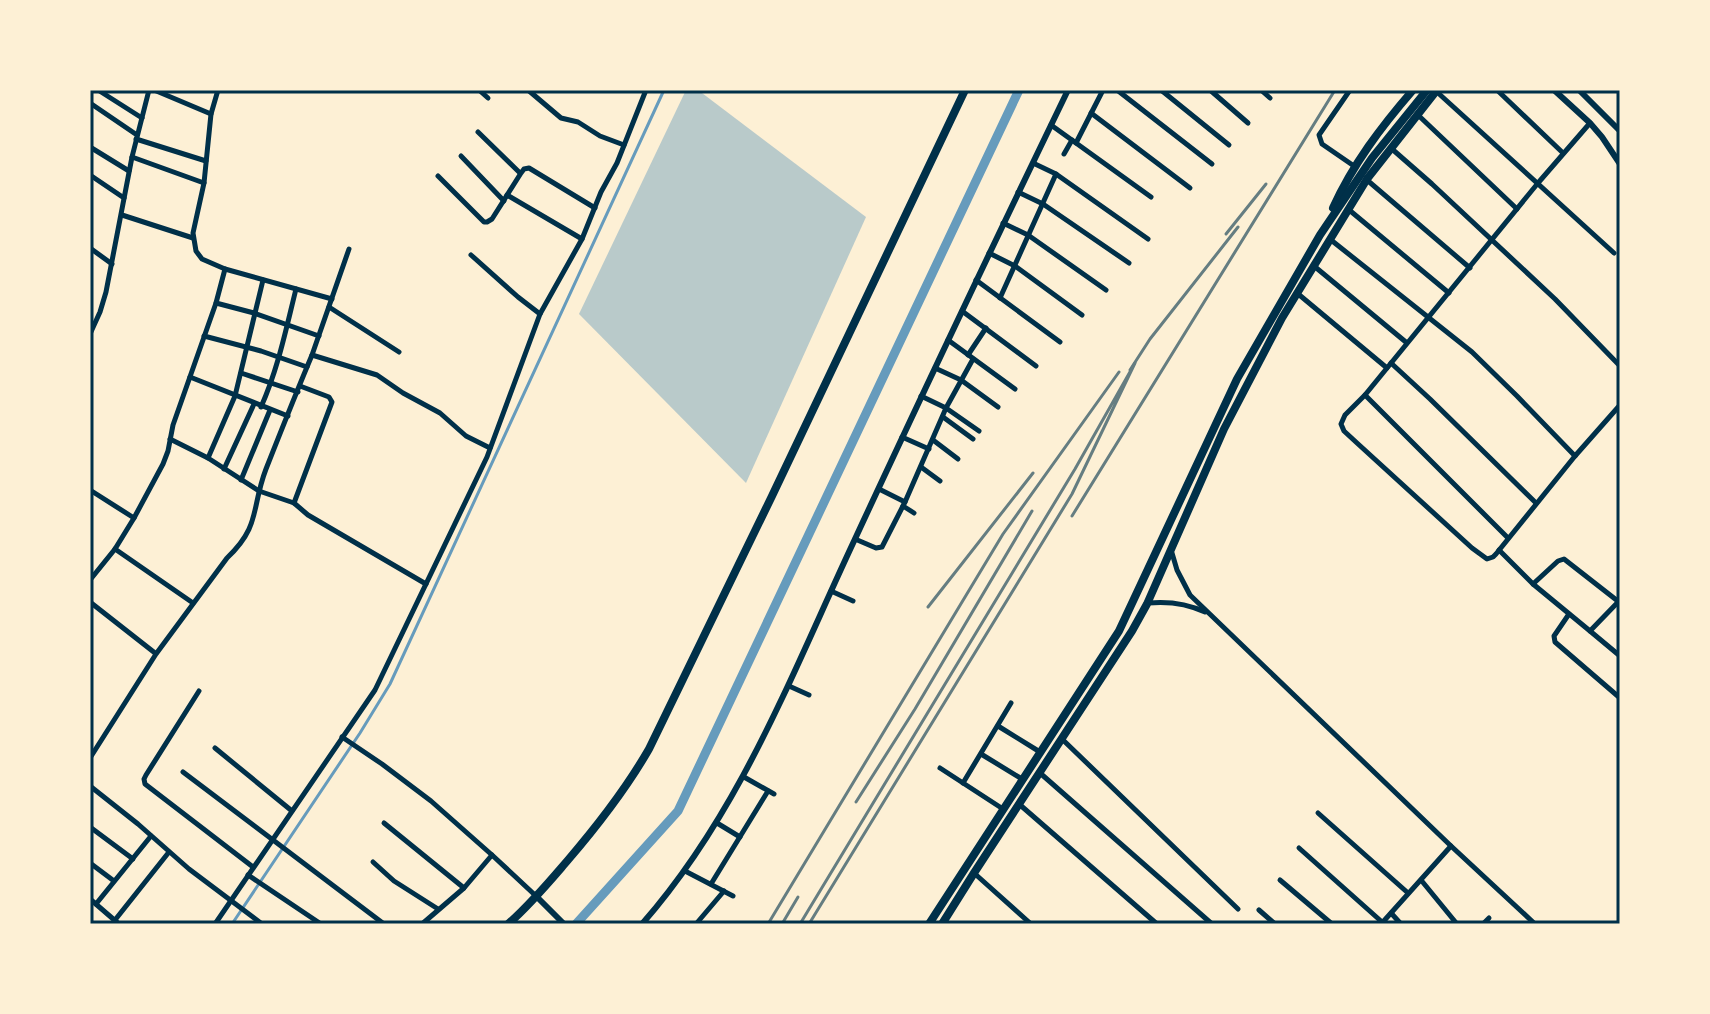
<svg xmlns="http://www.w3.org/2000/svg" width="1710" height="1014" font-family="Rubik,sans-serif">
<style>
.green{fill:#b9caca}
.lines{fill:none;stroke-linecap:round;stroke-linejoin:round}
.stream{stroke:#669bbc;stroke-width:3}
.canal{stroke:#669bbc;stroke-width:9}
.minor{stroke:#003049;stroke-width:5}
.tertiary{stroke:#003049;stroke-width:6}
.primary{stroke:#003049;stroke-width:8}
.rail{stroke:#657d81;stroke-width:3}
.neatline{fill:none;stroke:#003049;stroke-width:3}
</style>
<rect width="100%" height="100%" fill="#fdf0d5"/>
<polygon class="green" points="686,90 698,90 866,217 746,483 579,314"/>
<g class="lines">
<polyline class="stream" points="232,924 360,733 390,684 664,90"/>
<polyline class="canal" points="576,924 678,811 1019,90"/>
<g class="minor">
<polyline points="98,90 142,118"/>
<polyline points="154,90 211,114"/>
<polyline points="218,90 211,114 204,183 193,233 196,251 202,259 225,269 332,299"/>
<polyline points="479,90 488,98"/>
<polyline points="528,90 561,118 578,122 600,136 624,145"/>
<polyline points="1117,90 1212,164"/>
<polyline points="1161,90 1229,145"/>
<polyline points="1210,90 1248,123"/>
<polyline points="1261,90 1270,98"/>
<polyline points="1350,90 1319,135 1322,144 1354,166"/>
<polyline points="1497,90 1563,153"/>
<polyline points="1437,92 1614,253"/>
<polyline points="90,103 137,135"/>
<polyline points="1091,113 1190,188"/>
<polyline points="1418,115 1517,209"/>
<polyline points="1590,123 1538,183 1365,395 1345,415 1341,424 1344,431 1357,443 1472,548 1487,559 1493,557 1496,554 1575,456 1620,405"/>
<polyline points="1051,125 1151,197"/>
<polyline points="478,132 520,173"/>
<polyline points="136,139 206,161"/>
<polyline points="1076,143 1103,90"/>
<polyline points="90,147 129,171"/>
<polyline points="1392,149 1432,184 1555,299 1620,366"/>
<polyline points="1064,154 1072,140"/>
<polyline points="461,156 504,201"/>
<polyline points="132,157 204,183"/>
<polyline points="1033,163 1056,174 1148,239"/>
<polyline points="90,175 124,198"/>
<polyline points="438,176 484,222 487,222 492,219 521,173 524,169 529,168 595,208"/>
<polyline points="1367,180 1470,268"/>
<polyline points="1018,192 1043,204 1129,263"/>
<polyline points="507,195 582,239"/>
<polyline points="1348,209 1449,293"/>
<polyline points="122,215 193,238"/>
<polyline points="1003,223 1028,235 1106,290"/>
<polyline points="1331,240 1472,352 1517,396 1575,456"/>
<polyline points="90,248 112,264"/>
<polyline points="989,253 1015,266 1082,315"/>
<polyline points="471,255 518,297 540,314"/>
<polyline points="1314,266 1407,343"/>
<polyline points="976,280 1060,342"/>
<polyline points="1297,293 1387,368"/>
<polyline points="1000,298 1056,174"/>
<polyline points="216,303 254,313 319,336"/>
<polyline points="329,307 399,352"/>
<polyline points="962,311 1036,366"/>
<polyline points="90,334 100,312 106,292 132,157 149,90"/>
<polyline points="204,336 261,351 307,367"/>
<polyline points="948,340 1015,389"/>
<polyline points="312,355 349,249"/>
<polyline points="968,355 986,328"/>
<polyline points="1391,363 1430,399 1536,503"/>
<polyline points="935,368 961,380 998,407"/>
<polyline points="241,373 298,392"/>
<polyline points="190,377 288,416"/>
<polyline points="1365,395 1508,538"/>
<polyline points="921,396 946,408 979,431"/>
<path d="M261 407C278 369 286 329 296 289"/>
<polyline points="943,417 973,439"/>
<polyline points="902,437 929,449"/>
<polyline points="170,439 208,458 259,491 294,503 308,515 426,584"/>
<polyline points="933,440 958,459"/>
<polyline points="208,458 235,396 263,280"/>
<polyline points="921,467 940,481"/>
<polyline points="224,469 254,404"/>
<polyline points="241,480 270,410"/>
<polyline points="879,489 905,502"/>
<polyline points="90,490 134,518"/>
<polyline points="294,503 332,402 329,397 300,386"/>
<polyline points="903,506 914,513"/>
<polyline points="855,539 876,548 882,547 905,502 946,408 973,359"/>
<polyline points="115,549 193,603"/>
<polyline points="1499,550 1533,584 1590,631 1620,600"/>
<polyline points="1172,553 1177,570 1190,595 1451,846 1535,924"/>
<polyline points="90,580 115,549 134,518 163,464 168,451 173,425 216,303 225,269"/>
<polyline points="1533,584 1558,561 1564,559 1619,602"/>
<polyline points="831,591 853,601"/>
<polyline points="90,602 155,653"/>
<path d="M1148 603C1169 601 1186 603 1205 612"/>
<polyline points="1569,614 1554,636 1555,642 1620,698"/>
<polyline points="1590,631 1620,656"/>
<polyline points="789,686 809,695"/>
<polyline points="199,691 146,775 144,779 145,784 253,867"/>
<polyline points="998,726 1040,752"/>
<polyline points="342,737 382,764 431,801 492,855"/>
<polyline points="1062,739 1238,909"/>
<polyline points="215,748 292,811"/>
<polyline points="981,754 1022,779"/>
<path d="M90 758 156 654 227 558C261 526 251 508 266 469 281 431 296 393 312 355L377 375 403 393 440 413 466 436 490 448"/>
<polyline points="940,768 1003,809"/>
<polyline points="183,772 384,924"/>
<polyline points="1040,773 1212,924"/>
<polyline points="744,777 774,794"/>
<polyline points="963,783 1011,703"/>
<polyline points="90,786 138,824 189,869 262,924"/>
<polyline points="1019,804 1157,924"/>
<polyline points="1318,813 1408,893"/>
<polyline points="384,823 464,888"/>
<polyline points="717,823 740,837"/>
<polyline points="90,827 133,859"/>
<polyline points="1299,848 1382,922"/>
<polyline points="373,862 394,881 438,909"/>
<polyline points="90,863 114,881"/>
<polyline points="685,871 733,896"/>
<polyline points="974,873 1031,924"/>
<polyline points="248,875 321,924"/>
<polyline points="1280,880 1332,924"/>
<polyline points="1421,880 1457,924"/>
<polyline points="711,884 768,791"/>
<polyline points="90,899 119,924"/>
<polyline points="96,904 151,836"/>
<polyline points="1259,910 1275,924"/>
<polyline points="1391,913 1401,924"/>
<polyline points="115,920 169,852"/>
<polyline points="1382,923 1451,846"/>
<polyline points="215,924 375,690 487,457 540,314 582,239 601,192 617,163 646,90"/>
<polyline points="422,924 464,888 492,855 536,896"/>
<polyline points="696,924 724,891"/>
<polyline points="1483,924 1489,918"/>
</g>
<g class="tertiary">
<polyline points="1554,90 1590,123 1602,137 1620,164"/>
<polyline points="1579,90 1620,131"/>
<polyline points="537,897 564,924"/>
<path d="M642 924C741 811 792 673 855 539 925 388 996 239 1068 90"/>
</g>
<g class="primary">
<path d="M1333 208C1353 164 1381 127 1413 90"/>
<path d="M508 924C530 905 549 882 568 860 598 825 626 789 649 749L772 496 965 90"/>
<polyline points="929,924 1119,631 1237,379 1320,235 1372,158 1427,90"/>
<polyline points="942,924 974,873 1132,631 1147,604 1224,429 1282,318 1367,179 1437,90"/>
</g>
<g class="rail">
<polyline points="1226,234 1266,184"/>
<polyline points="1130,370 1150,339 1238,227"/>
<polyline points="1072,516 1335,90"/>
<polyline points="928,607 1033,473"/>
<polyline points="856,802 915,709 1032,511"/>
<polyline points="768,924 1003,534 1119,372"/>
<polyline points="782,924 798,897"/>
<polyline points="800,924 1075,469 1135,363 1072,494 809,924"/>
</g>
</g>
<rect width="1710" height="1014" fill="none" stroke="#fdf0d5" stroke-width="184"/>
<rect x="92" y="92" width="1526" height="830" class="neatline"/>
</svg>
